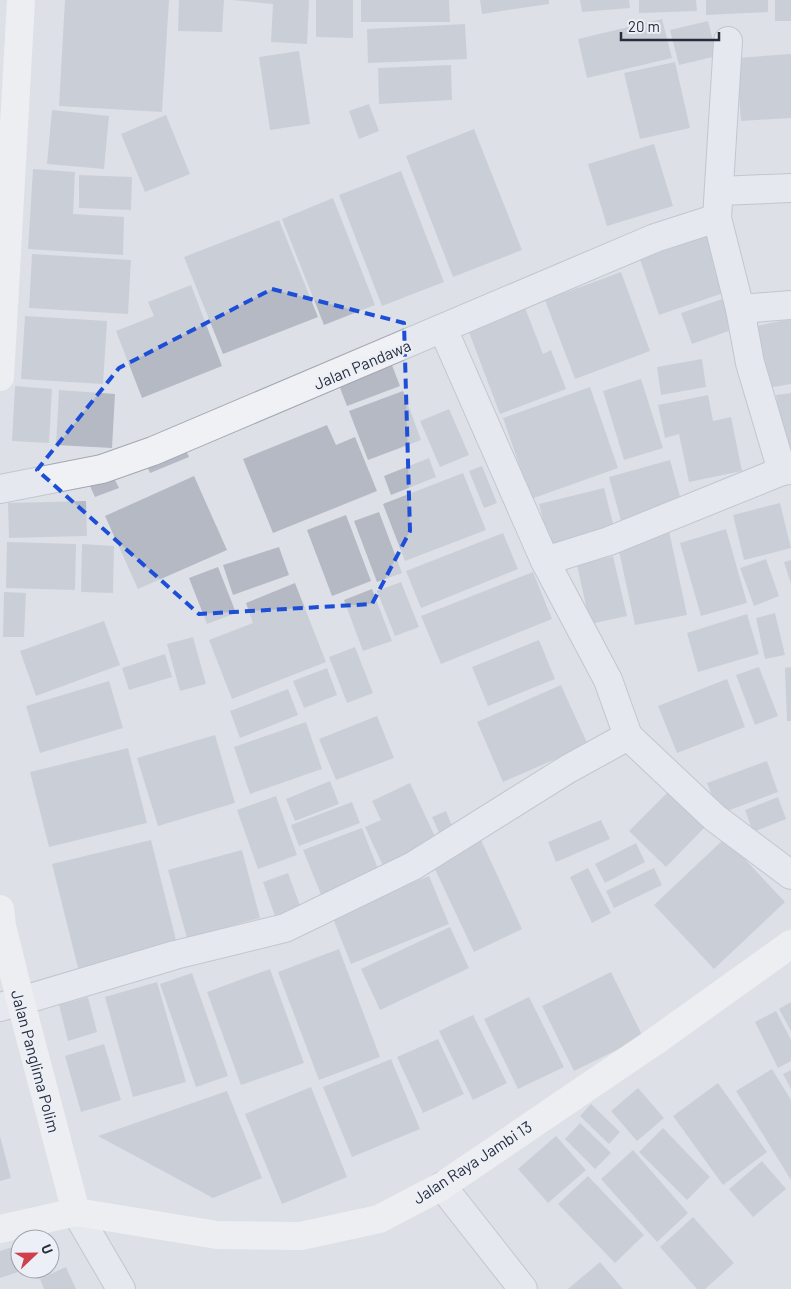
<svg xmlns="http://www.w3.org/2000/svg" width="791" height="1289" font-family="Barlow,sans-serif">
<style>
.building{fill:#b4b9c4}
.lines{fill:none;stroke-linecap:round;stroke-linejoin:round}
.street-casing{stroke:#a2a7b1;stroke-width:30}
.street{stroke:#f0f1f5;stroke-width:28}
.secondary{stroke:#fff;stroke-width:28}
.marked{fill:none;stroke:#1d4ed8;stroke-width:4;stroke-dasharray:10 6;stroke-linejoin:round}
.labels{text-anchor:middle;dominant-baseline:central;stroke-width:4.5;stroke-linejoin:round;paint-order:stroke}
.street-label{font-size:16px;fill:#262e3e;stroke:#eceff5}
</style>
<rect width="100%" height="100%" fill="#dde0e7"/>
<g class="building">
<polygon points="65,0 169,0 162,112 59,106"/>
<polygon points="179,0 224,0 222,32 178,31"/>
<polygon points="232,0 309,0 307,44 271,42 273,4"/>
<polygon points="316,0 353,0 353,38 316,37"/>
<polygon points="361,0 449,0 450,22 361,22"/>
<polygon points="480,0 549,0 549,4 482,14"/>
<polygon points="580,0 629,0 630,8 582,12"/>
<polygon points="639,0 696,0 697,11 639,13"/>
<polygon points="706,0 768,0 768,12 706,15"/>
<rect x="775" y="0" width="16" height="21"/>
<polygon points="662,19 672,58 587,78 578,39"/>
<polygon points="708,21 717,56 679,65 670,30"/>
<polygon points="465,24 467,59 368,63 367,29"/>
<polygon points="299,51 310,124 270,130 259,57"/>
<polygon points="791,54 791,118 741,121 736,58"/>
<polygon points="675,62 690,128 640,139 624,73"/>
<polygon points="451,65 452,100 379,104 378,68"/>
<polygon points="369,104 379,131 359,139 349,111"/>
<polygon points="52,110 109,116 104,169 47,164"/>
<polygon points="166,115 190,174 145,192 121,134"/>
<polygon points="474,129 522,250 453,277 406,156"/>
<polygon points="654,144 673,206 607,226 588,164"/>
<polygon points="33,169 75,172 73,214 124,217 123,255 28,249"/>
<polygon points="401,171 444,282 382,306 339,195"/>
<polygon points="79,175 132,177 131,210 79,208"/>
<polygon points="333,198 375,305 324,325 282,219"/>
<polygon points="279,220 318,317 223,354 184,257"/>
<polygon points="713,234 732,290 659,315 640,259"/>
<polygon points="32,254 131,260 128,314 29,308"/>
<polygon points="621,272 650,351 575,379 545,300"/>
<polygon points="191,285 222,366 142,398 116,331 154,316 148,302"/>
<polygon points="728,297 740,327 692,344 681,313"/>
<polygon points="524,305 543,354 551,350 566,389 500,414 467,327"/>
<polygon points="25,316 107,321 103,384 21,379"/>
<polygon points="791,319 791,384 762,389 751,327"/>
<polygon points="702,359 706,387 661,395 657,367"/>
<polygon points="390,360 400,386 347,406 337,380"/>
<polygon points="641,379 663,448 624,460 603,391"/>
<polygon points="15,386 52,389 49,443 12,441"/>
<polygon points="590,387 618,468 531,499 503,418"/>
<polygon points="59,390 115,394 112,448 56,445"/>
<polygon points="403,391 421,440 368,460 349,411"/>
<polygon points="791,393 791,455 784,456 776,395"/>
<polygon points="708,395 713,421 731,417 742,471 689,482 679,434 665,438 658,405"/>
<polygon points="449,409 469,455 440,467 420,421"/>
<polygon points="327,425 336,445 355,437 377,491 273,533 243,459"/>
<polygon points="183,444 189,457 150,473 145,461"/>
<polygon points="429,458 436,477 391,495 384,476"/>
<polygon points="670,460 682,504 621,521 609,477"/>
<polygon points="482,466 497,503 484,508 469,471"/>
<polygon points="463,473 486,530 405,561 383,504"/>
<polygon points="113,476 119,488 95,497 90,486"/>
<polygon points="194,476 227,550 138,589 105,516"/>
<polygon points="604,488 615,531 550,547 539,504"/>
<polygon points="86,501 87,536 9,538 8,503"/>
<polygon points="780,503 791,548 744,560 733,515"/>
<polygon points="379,512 402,573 377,582 354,521"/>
<polygon points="346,515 371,581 332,596 307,530"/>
<polygon points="726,529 747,603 701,616 680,543"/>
<polygon points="669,531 687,615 635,625 617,542"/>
<polygon points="503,533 518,569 421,608 406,571"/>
<polygon points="7,542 76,544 75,590 6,588"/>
<polygon points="82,544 114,546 113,593 81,592"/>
<polygon points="279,547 289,575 233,595 223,565"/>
<polygon points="613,556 627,616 590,624 577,565"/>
<polygon points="766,559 779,596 754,606 740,568"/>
<polygon points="791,560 791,584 784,562"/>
<polygon points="218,567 236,613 207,624 189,578"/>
<polygon points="533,572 552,619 441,664 421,616"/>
<polygon points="401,582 419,627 395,636 377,591"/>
<polygon points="295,583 326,662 232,699 209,640 253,623 246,603"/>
<polygon points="372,589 392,641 363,651 344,600"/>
<polygon points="4,592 26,593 24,637 3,637"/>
<polygon points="775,613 785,655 765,659 756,618"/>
<polygon points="747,614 759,654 698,672 687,633"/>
<polygon points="104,621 120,665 36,696 20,651"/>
<polygon points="193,637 206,684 180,691 167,644"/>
<polygon points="539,640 555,679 488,706 472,667"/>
<polygon points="355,647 373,693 347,703 329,657"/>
<polygon points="165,654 172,677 129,690 122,668"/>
<polygon points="759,667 778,716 755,725 736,675"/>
<polygon points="791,667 791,721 787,721 785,668"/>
<polygon points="327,668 337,695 304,708 293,681"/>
<polygon points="727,679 745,727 677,753 658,706"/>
<polygon points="109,681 123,728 40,753 26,706"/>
<polygon points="561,685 588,745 503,782 477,722"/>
<polygon points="288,689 298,715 240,738 230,711"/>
<polygon points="377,716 394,758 336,780 319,739"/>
<polygon points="306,722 322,769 250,794 234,747"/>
<polygon points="215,735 235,803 158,826 137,758"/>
<polygon points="128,748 147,823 49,847 30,772"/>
<polygon points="767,761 778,792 719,814 707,783"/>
<polygon points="330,781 339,804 295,821 286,799"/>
<polygon points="410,783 438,843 384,868 365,827 381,820 372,801"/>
<polygon points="670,790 706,826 666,867 629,831"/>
<polygon points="276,796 297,855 258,869 237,810"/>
<polygon points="778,797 786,819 753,832 745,810"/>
<polygon points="352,802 360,823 299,846 291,825"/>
<polygon points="446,811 454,831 441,837 432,817"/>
<polygon points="601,820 610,839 556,862 548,842"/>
<polygon points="362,828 380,874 322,897 303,850"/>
<polygon points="725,838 785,902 714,969 654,905"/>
<polygon points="151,840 177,944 78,968 52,864"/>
<polygon points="481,840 522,929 474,952 432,863"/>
<polygon points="636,843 645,862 605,883 595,864"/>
<polygon points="242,850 260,918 187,938 168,870"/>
<polygon points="588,868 611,913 592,923 570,877"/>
<polygon points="654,868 662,885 614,908 606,891"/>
<polygon points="288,873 302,911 276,919 263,882"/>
<polygon points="429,876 449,924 351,964 332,916"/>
<polygon points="450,927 469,968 380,1010 361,969"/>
<polygon points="339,949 380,1057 319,1080 278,972"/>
<polygon points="270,969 304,1063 241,1085 207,992"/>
<polygon points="611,972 643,1037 574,1071 542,1006"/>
<polygon points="192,973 228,1076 196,1087 160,984"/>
<polygon points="157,982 186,1082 133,1097 105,997"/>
<polygon points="88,997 97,1032 68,1041 59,1005"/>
<polygon points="529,997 564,1067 518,1089 484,1019"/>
<polygon points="791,1002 791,1031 779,1009"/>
<polygon points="776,1011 791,1040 791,1061 778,1068 755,1022"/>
<polygon points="473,1015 507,1083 473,1100 439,1031"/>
<polygon points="438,1039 464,1094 423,1113 397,1057"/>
<polygon points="104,1044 121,1100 81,1112 65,1056"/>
<polygon points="391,1059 420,1129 352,1157 323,1087"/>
<polygon points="772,1069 791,1100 791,1180 736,1091"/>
<polygon points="791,1070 791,1089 783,1074"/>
<polygon points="718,1083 767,1152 723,1185 673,1116"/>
<polygon points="311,1087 347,1177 282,1204 245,1114"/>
<polygon points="638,1088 664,1118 637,1141 611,1111"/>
<polygon points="227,1091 262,1178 213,1198 98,1136"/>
<polygon points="591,1104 620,1132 609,1144 580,1116"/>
<polygon points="580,1123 611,1153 595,1169 565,1139"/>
<polygon points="663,1128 710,1177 687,1200 639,1152"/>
<polygon points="0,1136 11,1178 0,1181"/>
<polygon points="556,1136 586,1170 548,1203 518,1169"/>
<polygon points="633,1150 688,1213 657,1242 601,1179"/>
<polygon points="762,1161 786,1189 753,1217 729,1189"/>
<polygon points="588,1176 644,1235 615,1263 558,1204"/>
<polygon points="693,1217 734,1263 705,1289 697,1289 660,1247"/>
<polygon points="19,1245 20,1269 27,1269 0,1278 0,1251"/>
<polygon points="600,1262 623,1289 568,1289"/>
<polygon points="66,1267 76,1289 44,1289 40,1279"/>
</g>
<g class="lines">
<defs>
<g id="street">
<polyline points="728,41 717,218 740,309 750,363 782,471"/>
<polyline points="719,191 791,188"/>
<polyline points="740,309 791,305"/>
<polyline points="0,489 102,469 153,451 655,238 717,218"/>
<polyline points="545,561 609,541 782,471 791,470"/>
<polyline points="628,736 715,818 791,875"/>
<polyline points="0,1007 175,955 285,928 413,866 568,769 628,736 608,680 545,561 443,329"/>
<polyline points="442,1186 523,1289"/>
<polyline points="76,1212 121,1289"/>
</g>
</defs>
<use href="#street" class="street-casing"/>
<use href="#street" class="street"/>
<g class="secondary">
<polyline points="0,377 21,0"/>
<polyline points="0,909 2,926 21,1003 76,1212"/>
<polyline points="0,1229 76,1212 217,1235 301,1236 379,1219 442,1186 654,1042 791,944"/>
</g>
</g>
<path d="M0 0H791V1289H0ZM272 289 404 323 410 531 372 604 199 614 37 470 119 368Z" fill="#dde0e7" fill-opacity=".55" fill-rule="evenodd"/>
<path class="marked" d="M272 289 404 323 410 531 372 604 199 614 37 470 119 368Z"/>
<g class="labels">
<g class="street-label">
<text transform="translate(362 364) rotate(-23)">Jalan Pandawa</text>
<text transform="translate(36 1061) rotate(75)">Jalan Panglima Polim</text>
<text transform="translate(472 1162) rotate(-33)">Jalan Raya Jambi 13</text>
</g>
</g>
<g transform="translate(35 1254) rotate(68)"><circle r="24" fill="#eceff5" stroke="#9da2ac"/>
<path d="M0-4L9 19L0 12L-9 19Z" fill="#cf3f4c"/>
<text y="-8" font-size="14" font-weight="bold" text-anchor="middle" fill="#262e3e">U</text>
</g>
<path d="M621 32v8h98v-8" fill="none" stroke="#262e3e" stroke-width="2.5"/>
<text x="628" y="32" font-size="15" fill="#262e3e" stroke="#eceff5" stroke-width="4" paint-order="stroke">20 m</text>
</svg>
